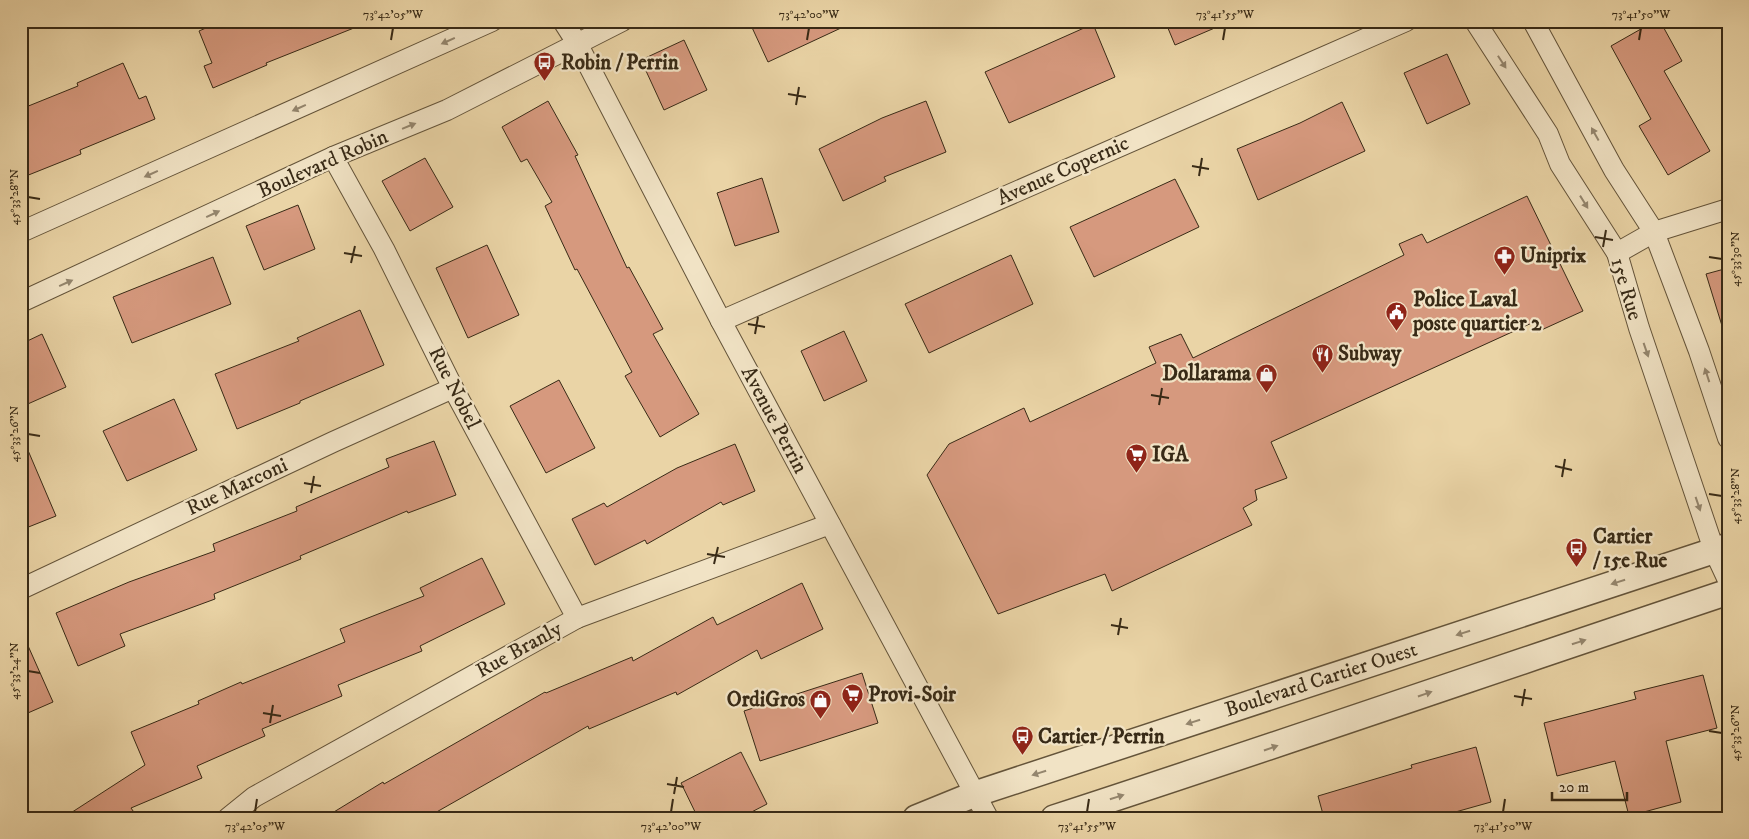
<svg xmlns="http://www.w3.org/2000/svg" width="1749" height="839" font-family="'IM FELL DW Pica',serif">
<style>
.building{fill:#d6997e;stroke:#382a16}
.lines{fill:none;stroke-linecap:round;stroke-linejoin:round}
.minor-casing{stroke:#64543a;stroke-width:22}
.tertiary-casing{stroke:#64543a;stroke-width:28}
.minor{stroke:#f1e3c5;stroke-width:20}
.tertiary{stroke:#f1e3c5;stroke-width:25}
.oneway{fill:#94866e}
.ticks{fill:none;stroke:#382a16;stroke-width:2}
.labels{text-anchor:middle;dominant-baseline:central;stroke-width:4.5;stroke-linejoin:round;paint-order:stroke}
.poi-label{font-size:21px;font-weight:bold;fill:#382a16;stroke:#f1e3c5;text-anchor:start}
.street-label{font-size:21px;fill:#382a16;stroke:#f1e3c5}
.neatline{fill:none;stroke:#382a16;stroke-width:2}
.ticks-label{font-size:12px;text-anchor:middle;fill:#382a16}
</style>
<rect width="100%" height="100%" fill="#ead4a6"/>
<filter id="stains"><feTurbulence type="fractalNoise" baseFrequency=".004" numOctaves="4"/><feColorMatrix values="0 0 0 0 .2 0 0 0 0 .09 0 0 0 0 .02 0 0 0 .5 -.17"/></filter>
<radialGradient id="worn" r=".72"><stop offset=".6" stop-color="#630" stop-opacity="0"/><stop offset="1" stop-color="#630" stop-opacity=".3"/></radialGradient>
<g class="building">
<polygon points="222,21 369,21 369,22 266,63 267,65 213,88 204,66 212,63 199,31"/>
<polygon points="749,21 856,21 768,62"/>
<polygon points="1165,21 1231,21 1175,45"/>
<polygon points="1655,21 1660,21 1682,61 1664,71 1710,151 1668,175 1639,126 1651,119 1611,46"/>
<polygon points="1093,24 1115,77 1009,123 985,72"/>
<polygon points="684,40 707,90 664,110 641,60"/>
<polygon points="1447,54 1470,104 1427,124 1404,73"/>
<polygon points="123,63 139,99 146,96 155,119 80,150 81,154 21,178 21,109 78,86 77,83"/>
<polygon points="548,101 578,155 575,156 627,268 629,267 663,329 653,334 699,414 660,437 625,376 632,372 577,269 575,270 545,206 552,202 527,159 521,162 502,127"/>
<polygon points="926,101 946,152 884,177 886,181 843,201 819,149 882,118"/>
<polygon points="1342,102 1365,151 1258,200 1237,149 1300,123"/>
<polygon points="425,158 453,207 410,231 382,181"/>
<polygon points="762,178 779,232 735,246 717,193"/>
<polygon points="1175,179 1199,227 1094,277 1070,227"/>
<polygon points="1527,196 1583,311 1537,332 1534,322 1271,442 1287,478 1255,490 1257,500 1243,508 1252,525 1112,591 1105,574 998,614 927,475 949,444 1024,408 1030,422 1156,363 1149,347 1181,334 1193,358 1404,255 1399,244 1422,234 1427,243"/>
<polygon points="298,205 315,249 264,270 246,226"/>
<polygon points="487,245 519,315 468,338 436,268"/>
<polygon points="1011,255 1033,304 929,353 905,304"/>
<polygon points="213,257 231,304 132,343 113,297"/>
<polygon points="1728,268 1728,328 1723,329 1706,274"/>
<polygon points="360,310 384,365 300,401 300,403 237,429 215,374 299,341 297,338"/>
<polygon points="844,331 867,381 824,401 801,351"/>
<polygon points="42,334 66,387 21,407 21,344"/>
<polygon points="559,380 595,448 546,473 510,406"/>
<polygon points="174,399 197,450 127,481 103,431"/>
<polygon points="21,434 56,516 21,530"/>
<polygon points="434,441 456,495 408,513 407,511 300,556 301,559 214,594 215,599 120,634 125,646 78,666 56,613 129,582 215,551 213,544 297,511 296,507 389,467 386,459"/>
<polygon points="735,444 755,491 723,505 721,502 647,544 645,540 595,565 572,519 604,503 607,507 677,468"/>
<polygon points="482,558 505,604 420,646 422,651 338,685 342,696 262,729 265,736 197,766 202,778 131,808 138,818 63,818 145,765 131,732 199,704 198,701 241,682 242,684 345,642 340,629 424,596 420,588"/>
<polygon points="802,583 823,629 761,659 757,650 677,695 676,692 589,729 588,726 426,818 324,818 383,782 384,784 545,692 546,693 632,657 633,661 713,617 717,625"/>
<polygon points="21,630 53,702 21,716"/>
<polygon points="862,673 878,723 760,761 744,711"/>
<polygon points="1703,675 1717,728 1666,741 1681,802 1629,816 1615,761 1557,776 1544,723 1636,699 1634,692"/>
<polygon points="1476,747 1491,802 1434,818 1324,818 1318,796 1412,768 1411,765"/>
<polygon points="741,752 767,804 740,818 698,818 681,783"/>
</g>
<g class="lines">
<defs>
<g id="minor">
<polyline points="563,21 577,43 721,321 988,818"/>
<polyline points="1475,21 1548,134 1560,164 1617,253 1639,328 1714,550 1728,580"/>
<polyline points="1533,21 1614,170 1654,232 1699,351 1728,438"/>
<polyline points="333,157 384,249 453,388 577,618"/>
<polyline points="21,232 492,21"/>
<polyline points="1617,253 1654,232 1728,209"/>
<polyline points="21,302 333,157 447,110 622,21"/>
<polyline points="721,321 1406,21"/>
<polyline points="21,589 333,442 453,388"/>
<polyline points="228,818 254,797 577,618 830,524"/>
</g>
<g id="tertiary">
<polyline points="916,818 975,794 1728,546"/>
<path d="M1054 818C1279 745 1503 667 1728 592"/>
</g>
</defs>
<use href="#minor" class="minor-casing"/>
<use href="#tertiary" class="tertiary-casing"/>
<use href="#minor" class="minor"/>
<use href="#tertiary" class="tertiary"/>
</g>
<defs><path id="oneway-solid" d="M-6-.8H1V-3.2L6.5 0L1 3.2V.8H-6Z" transform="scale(1.25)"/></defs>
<g class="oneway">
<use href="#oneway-solid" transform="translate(448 41) rotate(156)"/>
<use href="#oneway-solid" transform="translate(1502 62) rotate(57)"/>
<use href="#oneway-solid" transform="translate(299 108) rotate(156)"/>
<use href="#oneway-solid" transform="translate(409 126) rotate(-22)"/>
<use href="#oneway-solid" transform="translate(1595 134) rotate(-119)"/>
<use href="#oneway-solid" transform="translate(151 174) rotate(156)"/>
<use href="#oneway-solid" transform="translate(1584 202) rotate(58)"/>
<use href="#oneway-solid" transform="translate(213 214) rotate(-25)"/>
<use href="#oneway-solid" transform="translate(66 283) rotate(-24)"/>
<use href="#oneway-solid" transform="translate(1646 350) rotate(71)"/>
<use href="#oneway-solid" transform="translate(1707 375) rotate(-108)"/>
<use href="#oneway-solid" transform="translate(1698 504) rotate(71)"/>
<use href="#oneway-solid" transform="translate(1618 582) rotate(162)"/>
<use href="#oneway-solid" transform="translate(1463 633) rotate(162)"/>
<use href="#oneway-solid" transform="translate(1579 642) rotate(-18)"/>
<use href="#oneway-solid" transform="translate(1425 694) rotate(-19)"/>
<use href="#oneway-solid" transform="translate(1193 722) rotate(162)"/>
<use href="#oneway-solid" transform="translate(1271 748) rotate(-19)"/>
<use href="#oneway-solid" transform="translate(1039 773) rotate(162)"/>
<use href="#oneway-solid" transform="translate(1117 797) rotate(-18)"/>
</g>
<path class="ticks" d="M391 40 393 28M807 40 809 28M1223 40 1225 28M1639 40 1641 28M788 94 806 97M796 105 799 87M1192 166 1209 169M1199 176 1202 158M28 197 40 199M1595 237 1613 240M1603 247 1606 230M344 253 362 256M1709 257 1722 259M351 263 355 246M748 324 765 327M755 334 758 317M1151 395 1169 398M1159 405 1162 388M28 434 40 436M1555 466 1572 470M1562 477 1565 459M304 483 321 486M311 493 314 476M1709 494 1722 496M707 554 725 557M714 564 718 547M1111 625 1128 628M1118 635 1121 618M28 671 40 673M1514 696 1532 699M1522 706 1525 689M263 713 281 716M270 723 273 705M1709 731 1722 733M667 784 684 787M674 794 677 777M255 812 257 799M671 812 673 799M1087 812 1089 799M1503 812 1505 799"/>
<defs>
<symbol id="bus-pin" viewBox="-11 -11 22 30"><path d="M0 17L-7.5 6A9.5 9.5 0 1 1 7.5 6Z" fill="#8f2418" stroke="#f1e3c5"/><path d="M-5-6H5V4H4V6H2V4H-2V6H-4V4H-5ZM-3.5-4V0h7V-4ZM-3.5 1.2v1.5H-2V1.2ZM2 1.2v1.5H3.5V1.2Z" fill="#fff"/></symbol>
<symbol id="pharmacy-pin" viewBox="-11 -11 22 30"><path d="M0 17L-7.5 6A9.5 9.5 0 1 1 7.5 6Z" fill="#8f2418" stroke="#f1e3c5"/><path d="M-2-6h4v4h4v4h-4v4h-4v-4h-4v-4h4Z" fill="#fff"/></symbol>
<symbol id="civic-pin" viewBox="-11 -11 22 30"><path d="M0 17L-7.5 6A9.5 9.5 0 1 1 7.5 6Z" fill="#8f2418" stroke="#f1e3c5"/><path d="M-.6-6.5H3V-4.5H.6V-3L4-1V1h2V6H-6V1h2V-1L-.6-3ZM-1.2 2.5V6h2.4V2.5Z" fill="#fff"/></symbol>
<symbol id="restaurant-pin" viewBox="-11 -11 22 30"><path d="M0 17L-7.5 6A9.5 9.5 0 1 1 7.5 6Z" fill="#8f2418" stroke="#f1e3c5"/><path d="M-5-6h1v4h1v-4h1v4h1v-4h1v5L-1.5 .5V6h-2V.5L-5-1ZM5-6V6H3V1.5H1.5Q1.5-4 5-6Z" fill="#fff"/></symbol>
<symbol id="shop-pin" viewBox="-11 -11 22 30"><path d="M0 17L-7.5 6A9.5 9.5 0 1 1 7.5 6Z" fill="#8f2418" stroke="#f1e3c5"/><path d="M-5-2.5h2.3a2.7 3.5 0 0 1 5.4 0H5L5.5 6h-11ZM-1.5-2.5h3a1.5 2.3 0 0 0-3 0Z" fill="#fff"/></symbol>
<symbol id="supermarket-pin" viewBox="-11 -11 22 30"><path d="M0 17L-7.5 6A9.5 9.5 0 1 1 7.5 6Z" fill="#8f2418" stroke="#f1e3c5"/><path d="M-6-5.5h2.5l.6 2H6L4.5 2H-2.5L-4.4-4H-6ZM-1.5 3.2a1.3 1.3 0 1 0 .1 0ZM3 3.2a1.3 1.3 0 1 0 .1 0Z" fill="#fff"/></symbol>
</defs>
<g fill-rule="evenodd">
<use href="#bus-pin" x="532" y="50" width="25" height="34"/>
<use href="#pharmacy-pin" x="1492" y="244" width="25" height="34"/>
<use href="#civic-pin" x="1384" y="300" width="25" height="34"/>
<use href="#restaurant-pin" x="1310" y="342" width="25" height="34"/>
<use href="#shop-pin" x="1254" y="362" width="25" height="34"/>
<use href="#supermarket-pin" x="1124" y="442" width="25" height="34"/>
<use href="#bus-pin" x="1564" y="536" width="25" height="34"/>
<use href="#supermarket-pin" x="840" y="682" width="25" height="34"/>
<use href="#shop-pin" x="808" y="688" width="25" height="34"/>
<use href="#bus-pin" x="1010" y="724" width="25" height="34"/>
</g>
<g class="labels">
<g class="poi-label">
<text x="561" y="63">Robin / Perrin</text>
<text x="1520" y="256">Uniprix</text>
<text x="1413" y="300">Police Laval<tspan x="1413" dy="24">poste quartier 2</tspan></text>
<text x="1338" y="354">Subway</text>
<text x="1251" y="374" text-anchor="end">Dollarama</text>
<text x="1152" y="455">IGA</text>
<text x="1593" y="537">Cartier<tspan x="1593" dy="24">/ 15e Rue</tspan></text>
<text x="868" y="695">Provi-Soir</text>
<text x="805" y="700" text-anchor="end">OrdiGros</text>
<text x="1038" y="737">Cartier / Perrin</text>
</g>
<g class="street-label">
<text transform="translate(323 164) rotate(-24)">Boulevard Robin</text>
<text transform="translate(1063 171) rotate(-24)">Avenue Copernic</text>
<text transform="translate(1626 289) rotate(73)">15e Rue</text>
<text transform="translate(454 388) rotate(63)">Rue Nobel</text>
<text transform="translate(774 420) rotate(62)">Avenue Perrin</text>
<text transform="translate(237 487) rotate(-25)">Rue Marconi</text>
<text transform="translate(519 650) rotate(-29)">Rue Branly</text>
<text transform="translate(1321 680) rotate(-18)">Boulevard Cartier Ouest</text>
</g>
</g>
<rect width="1749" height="839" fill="none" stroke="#ead4a6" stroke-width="55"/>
<path d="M1552 792v8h75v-8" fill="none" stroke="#382a16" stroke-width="2.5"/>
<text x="1559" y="792" font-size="15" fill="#382a16" stroke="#f1e3c5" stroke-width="4" paint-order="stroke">20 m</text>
<rect x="28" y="28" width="1694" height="784" class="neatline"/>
<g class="ticks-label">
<text x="393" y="18">73°42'05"W</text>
<text x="809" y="18">73°42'00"W</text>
<text x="1225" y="18">73°41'55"W</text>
<text x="1641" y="18">73°41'50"W</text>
<text transform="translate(14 197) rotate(-90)" y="4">45°33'28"N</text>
<text transform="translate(1735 259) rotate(-90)" y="4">45°33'30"N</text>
<text transform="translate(14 434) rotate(-90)" y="4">45°33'26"N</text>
<text transform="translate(1735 496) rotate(-90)" y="4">45°33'28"N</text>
<text transform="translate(14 671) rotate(-90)" y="4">45°33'24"N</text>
<text transform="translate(1735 733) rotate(-90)" y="4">45°33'26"N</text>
<text x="255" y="830">73°42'05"W</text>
<text x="671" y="830">73°42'00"W</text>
<text x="1087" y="830">73°41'55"W</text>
<text x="1503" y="830">73°41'50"W</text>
</g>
<rect width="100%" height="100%" filter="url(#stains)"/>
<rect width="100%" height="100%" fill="url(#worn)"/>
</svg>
